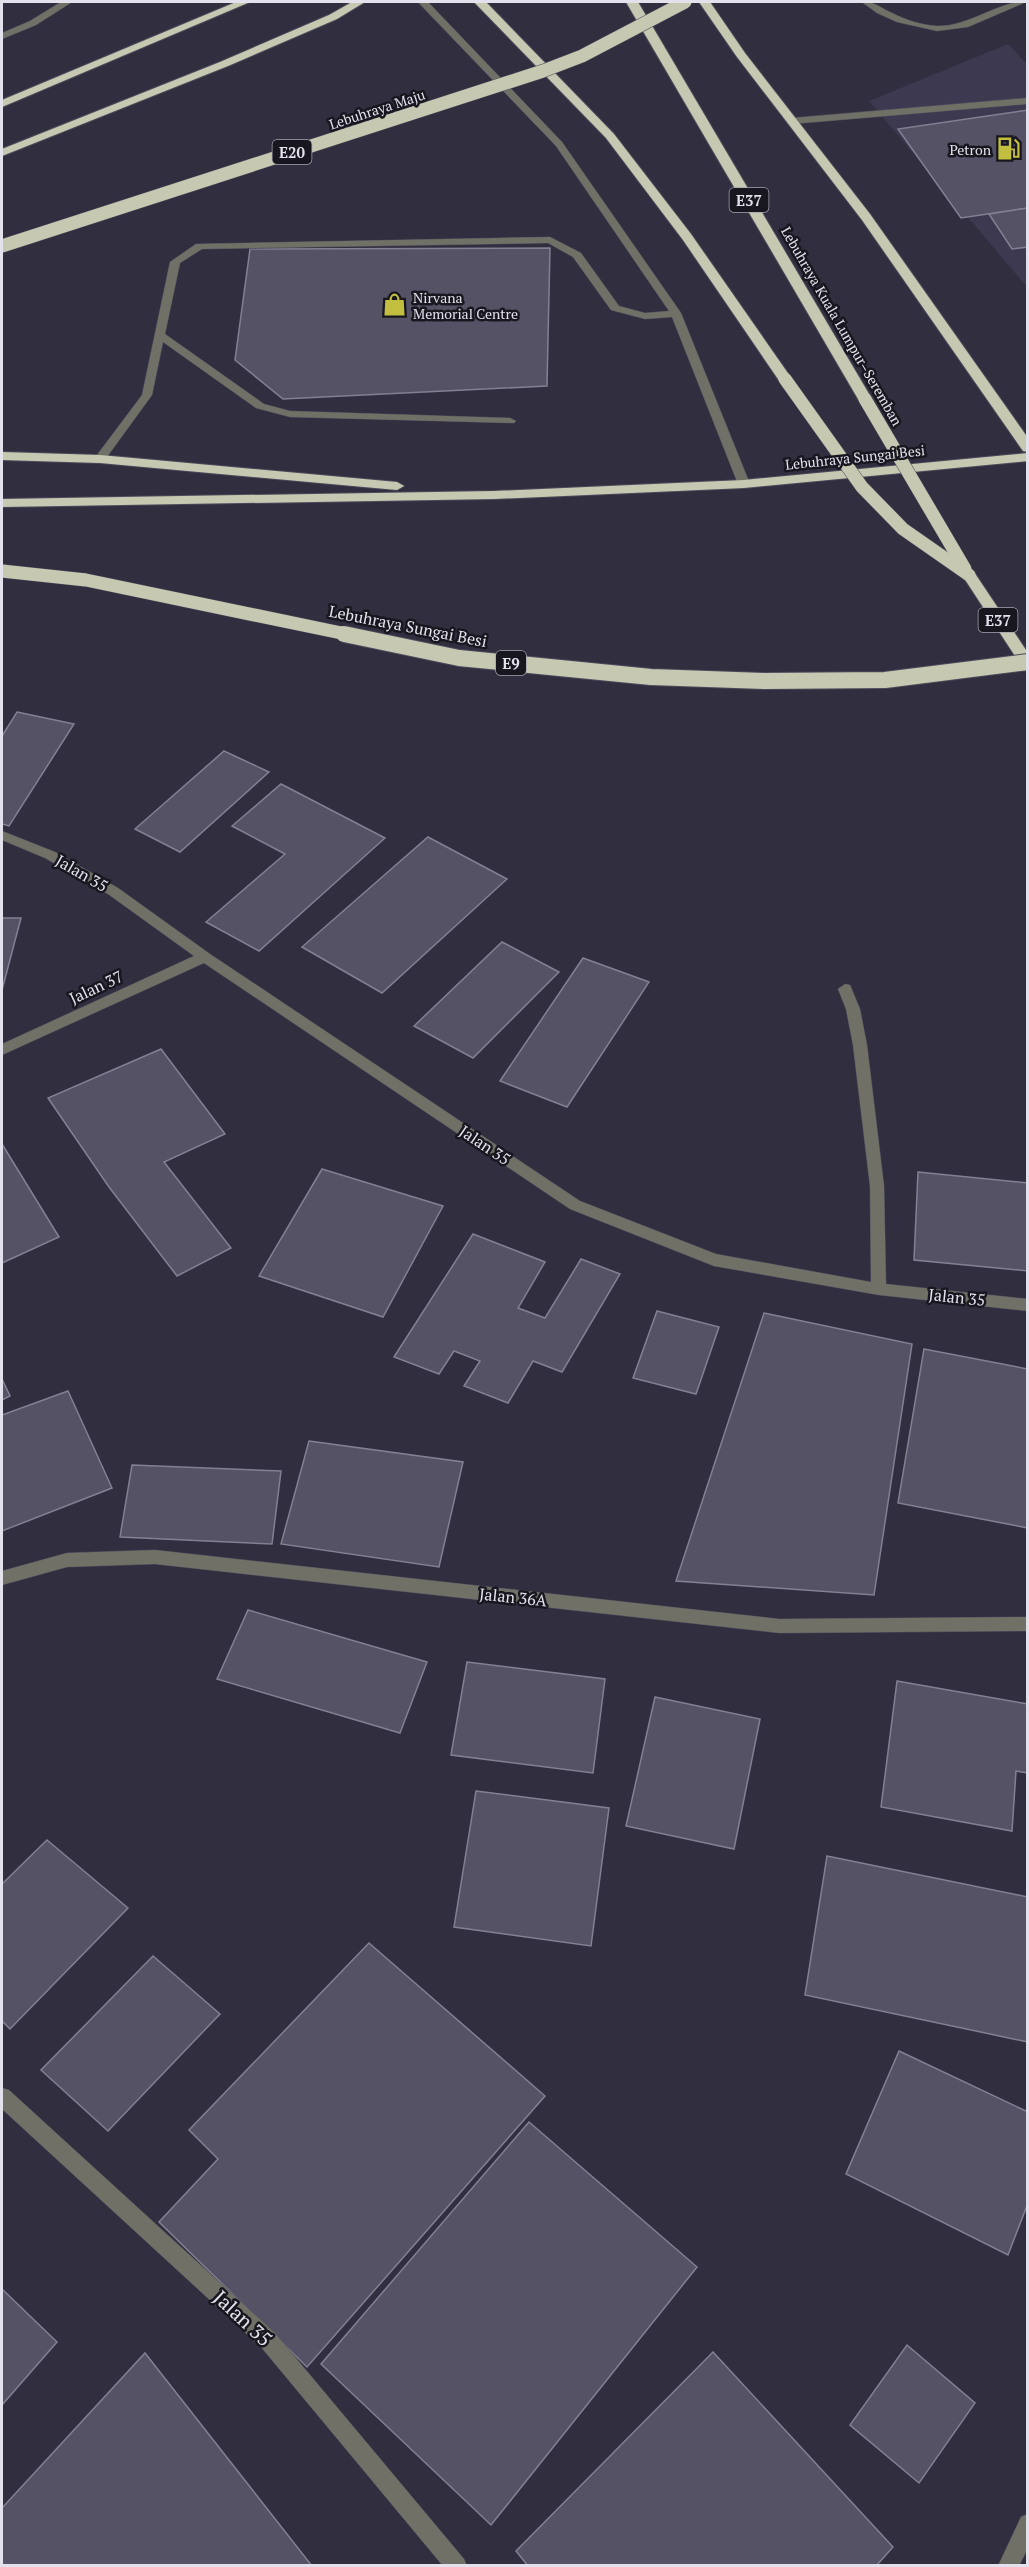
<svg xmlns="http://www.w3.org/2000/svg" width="1029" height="2567" font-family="'PT Serif',serif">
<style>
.built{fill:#3c3950}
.building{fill:#545264;stroke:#838094;stroke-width:1.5}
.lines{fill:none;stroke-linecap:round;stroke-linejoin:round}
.minor-casing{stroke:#4c4b5b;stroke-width:1}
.highway-casing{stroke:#4c4b5b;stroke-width:2}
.minor{fill:#707067;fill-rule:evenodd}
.highway{fill:#c7c8b1;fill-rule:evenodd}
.highway-bridge-far1-casing{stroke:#4c4b5b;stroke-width:14;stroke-linecap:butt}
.highway-bridge-casing{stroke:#4c4b5b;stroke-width:18;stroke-linecap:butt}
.highway-bridge-far1{stroke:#c7c8b1;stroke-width:13}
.highway-bridge{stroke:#c7c8b1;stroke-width:16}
.labels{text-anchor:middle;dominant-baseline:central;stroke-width:5;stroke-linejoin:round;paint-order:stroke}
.far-street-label{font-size:14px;fill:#e2e1ec;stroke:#18171f}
.far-poi-label{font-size:14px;fill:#e2e1ec;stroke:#18171f;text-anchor:end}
.shield{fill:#18171f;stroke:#a5a4ae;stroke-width:1.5}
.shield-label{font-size:15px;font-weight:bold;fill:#e2e1ec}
.street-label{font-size:16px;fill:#e2e1ec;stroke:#18171f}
.near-street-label{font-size:20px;fill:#e2e1ec;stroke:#18171f}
</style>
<rect width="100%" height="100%" fill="#302e3f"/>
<polygon class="built" points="1008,44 1027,64 1027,287 869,101"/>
<g class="building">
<polygon points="1028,110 1028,208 961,218 898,129"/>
<polygon points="1028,208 1028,247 1012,249 989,214"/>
<polygon points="550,248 547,386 283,399 235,360 250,249"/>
<polygon points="17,712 74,724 9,826 2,824 2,736"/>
<polygon points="224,751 269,772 180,852 135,829"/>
<polygon points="281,784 385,838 259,951 206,922 285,854 232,826"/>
<polygon points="428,837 507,879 382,993 302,947"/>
<polygon points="2,918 21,918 2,990"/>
<polygon points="502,942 559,972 473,1058 414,1026"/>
<polygon points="583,958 649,982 567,1107 500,1081"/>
<polygon points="161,1049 225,1134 164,1162 231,1248 177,1276 109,1187 48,1098"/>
<polygon points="2,1144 59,1237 2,1263"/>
<polygon points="322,1169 443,1206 383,1317 259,1276"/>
<polygon points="918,1172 1028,1183 1028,1271 914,1260"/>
<polygon points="473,1234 545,1262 518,1308 545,1318 581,1259 620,1274 562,1372 533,1361 508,1403 464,1386 480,1361 454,1351 439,1374 394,1357"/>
<polygon points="657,1311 719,1327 696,1394 633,1378"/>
<polygon points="764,1313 912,1344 874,1595 676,1581"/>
<polygon points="924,1349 1028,1369 1028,1528 898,1503"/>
<polygon points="2,1379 10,1396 2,1400"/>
<polygon points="68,1391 112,1488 2,1531 2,1415"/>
<polygon points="309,1441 463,1462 439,1567 281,1544"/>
<polygon points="132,1465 281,1471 272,1544 120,1537"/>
<polygon points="248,1610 427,1662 400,1733 217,1679"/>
<polygon points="467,1662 605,1679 593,1773 451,1755"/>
<polygon points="897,1681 1028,1704 1028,1773 1016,1771 1012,1831 881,1807"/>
<polygon points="655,1697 760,1719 734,1849 626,1826"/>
<polygon points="476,1791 609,1808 591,1946 454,1927"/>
<polygon points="47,1840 128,1908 10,2029 2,2021 2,1884"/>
<polygon points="827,1856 1028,1897 1028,2042 805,1995"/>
<polygon points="369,1943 545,2096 307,2367 159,2222 218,2159 189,2130"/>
<polygon points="153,1956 220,2014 108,2131 41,2070"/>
<polygon points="899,2051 1028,2112 1028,2203 1008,2255 846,2174"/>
<polygon points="529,2122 697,2267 491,2525 321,2364"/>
<polygon points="2,2289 57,2342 2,2405"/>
<polygon points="907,2345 975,2403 919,2483 850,2425"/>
<polygon points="713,2352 893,2547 876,2566 528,2566 516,2551"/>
<polygon points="145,2353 312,2566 2,2566 2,2508"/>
</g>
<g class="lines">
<defs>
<g id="minor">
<polygon points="61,2 72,2 36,25 2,39 2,33 30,21"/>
<polygon points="418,2 428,2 562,142 681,313 750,484 748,486 744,487 738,484 672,317 645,319 611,310 573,257 548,243 202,249 180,263 165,334 264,404 290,411 510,418 516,421 514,423 290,417 256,408 163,342 152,395 104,461 100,462 94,459 142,395 170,262 196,244 550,237 581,253 619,306 645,313 669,311 556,146"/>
<path d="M862 2C874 1 881 8 892 13 906 20 921 25 937 26 969 27 1000 0 1026 2L968 27 937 31 897 22 877 13Z"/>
<polygon points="1028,98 1028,104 792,124 787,121 792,118"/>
<polygon points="2,831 55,852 118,888 210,954 580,1201 716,1254 871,1282 870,1186 853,1045 846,1009 838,989 845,984 850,985 860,1009 867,1045 884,1186 886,1284 1028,1299 1028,1311 879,1295 714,1266 570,1209 204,963 2,1055 2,1044 194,956 108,894 45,858 2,840"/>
<polygon points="155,1550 779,1619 1028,1617 1028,1631 779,1633 155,1564 67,1567 2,1585 2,1571 67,1553"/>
<polygon points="2,2088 9,2090 275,2333 464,2559 467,2566 443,2566 261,2347 2,2109"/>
<polygon points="1028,2514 1028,2548 1019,2566 998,2566 1021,2517"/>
</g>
<g id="highway">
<polygon points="236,2 250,2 2,107 2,100"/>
<polygon points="352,2 365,2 337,19 228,66 2,156 2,149 220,62 329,15"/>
<polygon points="474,2 486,2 614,134 691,234 792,379 790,382 780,382 683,240 606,138"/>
<polygon points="626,2 638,2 872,399 870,402 860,402 858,399"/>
<polygon points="699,2 710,2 745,53 870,214 1028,438 1028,452 1023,451 862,220 737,57"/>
<polygon points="2,452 100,455 397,482 404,486 397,490 100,463 2,460"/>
<polygon points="1028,453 1028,461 744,488 494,499 2,507 2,499 494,491 744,480"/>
<polygon points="969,571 974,572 1028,653 1028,670 1023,668 962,575"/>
</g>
</defs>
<use href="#minor" class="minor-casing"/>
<use href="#highway" class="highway-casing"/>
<use href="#minor" class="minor"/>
<use href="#highway" class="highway"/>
<defs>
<g id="highway-bridge-far1">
<polyline points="2,246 543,71 582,56 685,2"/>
<polyline points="785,379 862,487 903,529 969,575"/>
<polyline points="865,399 965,569"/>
<polyline points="2,571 86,580 351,635"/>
</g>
<polyline id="highway-bridge" points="344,634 459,658 651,677 765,681 885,680 1028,662"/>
</defs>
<use href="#highway-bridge-far1" class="highway-bridge-far1-casing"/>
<use href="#highway-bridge" class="highway-bridge-casing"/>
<use href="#highway-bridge-far1" class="highway-bridge-far1"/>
<use href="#highway-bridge" class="highway-bridge"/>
</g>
<defs>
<symbol id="fuel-bare" viewBox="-9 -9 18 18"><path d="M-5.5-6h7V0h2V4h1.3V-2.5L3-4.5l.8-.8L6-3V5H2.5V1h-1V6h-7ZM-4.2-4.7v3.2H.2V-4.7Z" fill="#c1be40" stroke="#18171f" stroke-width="2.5" paint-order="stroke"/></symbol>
<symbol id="shop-bare" viewBox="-9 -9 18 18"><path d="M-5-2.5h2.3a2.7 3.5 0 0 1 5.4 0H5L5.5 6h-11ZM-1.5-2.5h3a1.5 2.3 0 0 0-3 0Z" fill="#c1be40" stroke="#18171f" stroke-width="2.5" paint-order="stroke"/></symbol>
</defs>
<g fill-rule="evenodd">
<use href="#fuel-bare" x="992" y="132" width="33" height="33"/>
<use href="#shop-bare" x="378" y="288" width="33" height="33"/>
</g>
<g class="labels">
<g class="far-street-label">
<text transform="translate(377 109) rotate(-18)">Lebuhraya Maju</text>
<text transform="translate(842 326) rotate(60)">Lebuhraya Kuala Lumpur–Seremban</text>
<text transform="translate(855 457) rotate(-6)">Lebuhraya Sungai Besi</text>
</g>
<g class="far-poi-label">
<text x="991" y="149">Petron</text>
<text x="413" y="297" text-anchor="start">Nirvana<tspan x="413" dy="16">Memorial Centre</tspan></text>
</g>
<g class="shield">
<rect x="272.5" y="140" width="39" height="24" rx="4.5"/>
<rect x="729.5" y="188" width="39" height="24" rx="4.5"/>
<rect x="978.5" y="608" width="39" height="24" rx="4.5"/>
<rect x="496" y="651" width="30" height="24" rx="4.5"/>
</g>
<g class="shield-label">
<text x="292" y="152">E20</text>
<text x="749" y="200">E37</text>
<text x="998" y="620">E37</text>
<text x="511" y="663">E9</text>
</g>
<g class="street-label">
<text transform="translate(408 626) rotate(11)">Lebuhraya Sungai Besi</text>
<text transform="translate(82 873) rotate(30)">Jalan 35</text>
<text transform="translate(96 987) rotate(-25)">Jalan 37</text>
<text transform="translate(485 1145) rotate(34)">Jalan 35</text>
<text transform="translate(957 1297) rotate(6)">Jalan 35</text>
<text transform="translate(513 1597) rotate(6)">Jalan 36A</text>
</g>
<g class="near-street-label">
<text transform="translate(243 2318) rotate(43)">Jalan 35</text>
</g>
</g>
<rect width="1029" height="2567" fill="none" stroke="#e2e1ec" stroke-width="6"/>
</svg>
